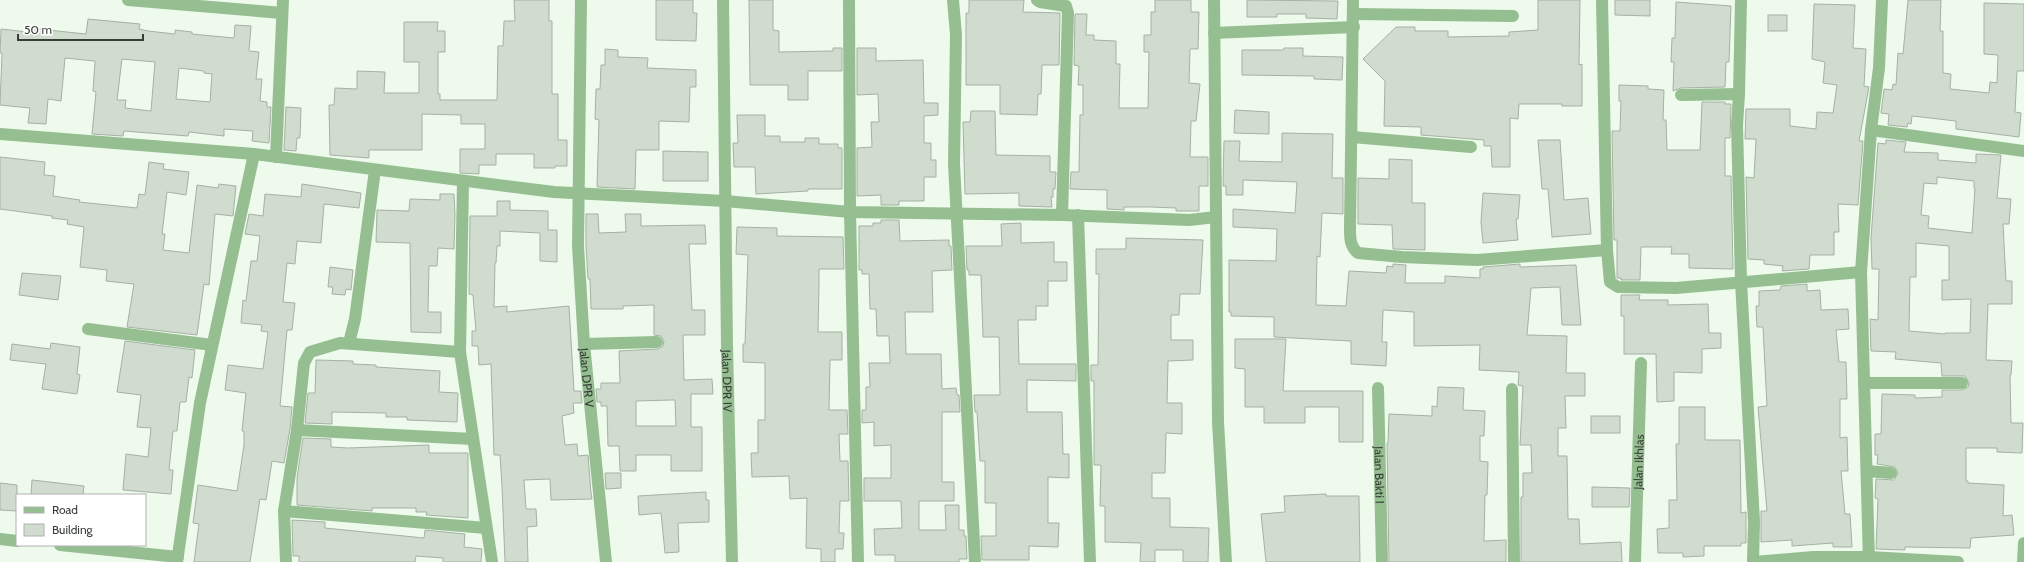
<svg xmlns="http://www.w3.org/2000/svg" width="2024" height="562" font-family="Cabin,sans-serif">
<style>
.building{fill:#d0dcce;stroke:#a5b1a4;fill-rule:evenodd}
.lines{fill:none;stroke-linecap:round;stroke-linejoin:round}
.street{stroke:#95be91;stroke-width:12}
.labels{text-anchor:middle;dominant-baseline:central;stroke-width:3;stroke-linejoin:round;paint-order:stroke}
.street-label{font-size:12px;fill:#373c37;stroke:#fff}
</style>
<rect width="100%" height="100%" fill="#eefaec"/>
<g class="building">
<polygon points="514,0 549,0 549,21 552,21 552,94 558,94 558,140 567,140 567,166 555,166 555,168 534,168 534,154 496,154 496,165 479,165 479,174 460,173 460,149 485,149 485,124 461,124 461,115 422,114 422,150 369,150 369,158 330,155 329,105 334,105 335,88 357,89 357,71 385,72 384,93 419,93 419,62 404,62 404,22 438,22 437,31 445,31 445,52 438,52 438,94 440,94 440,100 497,100 498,46 503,46 504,21 515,21"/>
<polygon points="656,0 693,0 693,13 697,13 696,41 656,40"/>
<polygon points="749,0 773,0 773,30 779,31 779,52 833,51 833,48 842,48 842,71 808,71 808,100 788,100 788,85 750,85"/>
<polygon points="969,0 1024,0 1023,12 1060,13 1059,65 1042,65 1041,94 1038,94 1037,115 1000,114 1000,85 966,85 966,13 969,13"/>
<polygon points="1155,0 1191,0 1191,12 1199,12 1198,49 1190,49 1189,83 1200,84 1196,121 1191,121 1190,157 1208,157 1208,186 1199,186 1199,211 1176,211 1176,208 1151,207 1124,207 1124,210 1107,209 1107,190 1070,189 1071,172 1079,172 1080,115 1083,115 1083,85 1078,85 1079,66 1074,65 1075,14 1087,14 1086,35 1094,35 1094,40 1116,41 1116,64 1120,64 1119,108 1148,108 1149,52 1144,52 1144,35 1151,35 1151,12 1155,12"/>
<polygon points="1247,0 1338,1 1337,19 1306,18 1306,14 1277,14 1277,17 1247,17"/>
<polygon points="1538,0 1580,0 1579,65 1582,64 1582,106 1562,106 1562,104 1519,104 1518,119 1510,118 1510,167 1492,167 1491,146 1484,146 1484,140 1421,135 1421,127 1384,126 1385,81 1363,59 1396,27 1415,27 1415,31 1448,31 1448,37 1509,36 1509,32 1538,30"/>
<polygon points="1615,0 1650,0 1650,16 1615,15"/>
<polygon points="1908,0 1941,0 1940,31 1943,31 1943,73 1951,74 1950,89 1989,93 1990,82 1997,83 1998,55 1984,54 1984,3 2024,4 2024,71 2017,71 2015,112 2021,113 2019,137 1956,129 1956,121 1912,116 1911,124 1908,123 1907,127 1888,125 1889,114 1881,113 1884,89 1892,90 1893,84 1896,85 1898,53 1903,54"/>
<polygon points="1676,2 1731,6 1729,62 1726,62 1725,87 1681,88 1673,91 1674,62 1671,62 1672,38 1675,38"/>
<polygon points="1814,4 1855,5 1853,48 1866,49 1864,86 1869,87 1859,141 1863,141 1858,205 1838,204 1839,232 1834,232 1834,255 1810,255 1809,269 1782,271 1783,266 1764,264 1764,260 1748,259 1746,177 1754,178 1756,139 1745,139 1746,109 1790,109 1790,126 1816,129 1817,112 1833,113 1837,85 1823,83 1825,62 1812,59"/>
<rect x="1768" y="15" width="19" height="16"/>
<path d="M88 19 140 24 139 29 148 31 175 34V30L192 32V34L234 38 235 25 251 26 249 51 259 52 256 79H262L260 101 267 102V107H271L269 143 252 141 253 131 224 129V136L189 132 188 136 124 131 123 136 92 134 96 92 93 91 95 61 65 58 61 101 48 99 46 124 28 123 30 108 0 105 2 53H0L1 29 28 32 29 28 86 34ZM122 59 155 62 151 111 125 108 126 100H117ZM179 68 204 71V73L212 74 210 102 176 99Z"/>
<polygon points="857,48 876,48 876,61 923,60 924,103 938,103 938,115 924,116 924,143 931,143 931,160 936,160 936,177 924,177 924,201 899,201 899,205 881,205 881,195 857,196 857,148 872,147 871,122 879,122 878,94 857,95"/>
<polygon points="1284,48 1303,48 1303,56 1343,57 1342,80 1314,79 1314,76 1242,75 1242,50 1283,50"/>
<polygon points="605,49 618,50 618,57 648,58 647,68 696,70 696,87 690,87 689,122 659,121 659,150 636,150 635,189 597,187 599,120 595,119 596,89 600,89 601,65 605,65"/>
<polygon points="1619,85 1648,86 1648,89 1664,90 1663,120 1666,120 1667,150 1700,150 1702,102 1725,102 1725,104 1731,104 1730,138 1725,138 1725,176 1731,176 1733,269 1689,268 1689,254 1671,254 1672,247 1641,247 1640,280 1621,280 1621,278 1617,278 1617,240 1614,240 1612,131 1620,131 1621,101 1619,101"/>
<polygon points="286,107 301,108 300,138 297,138 296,151 284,150"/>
<polygon points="1235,110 1269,112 1269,134 1234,133"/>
<polygon points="971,111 995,111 996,155 1050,156 1050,172 1056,172 1055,189 1053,189 1053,197 1051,197 1052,207 1019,206 1019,193 965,194 963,122 970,122"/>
<polygon points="737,115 765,115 765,136 780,136 780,142 805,142 805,138 819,138 819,144 838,144 838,148 842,148 842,189 808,189 808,191 756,194 755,167 734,167 733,143 738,143"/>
<polygon points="1282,133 1333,134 1332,178 1343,178 1343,214 1322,213 1320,257 1317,256 1316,305 1346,306 1349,271 1386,273 1387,266 1393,267 1393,264 1406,265 1405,283 1445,283 1445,276 1480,278 1480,269 1483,269 1483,267 1520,264 1520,267 1576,265 1581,325 1562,325 1560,287 1531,288 1527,335 1567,336 1566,373 1585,373 1585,396 1565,396 1566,428 1558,428 1558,456 1567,456 1568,519 1579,519 1580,544 1621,542 1622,562 1521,562 1521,497 1523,497 1523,473 1532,473 1531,445 1520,445 1523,386 1518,385 1519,372 1479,370 1480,345 1414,346 1414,312 1383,310 1382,342 1387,342 1386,366 1351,364 1351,341 1274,337 1274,317 1231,316 1231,312 1229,312 1229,260 1276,261 1277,229 1233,227 1233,209 1295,213 1297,182 1243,180 1243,195 1226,195 1226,186 1223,186 1224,141 1240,141 1239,161 1282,162"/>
<polygon points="1538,140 1560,140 1564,200 1588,198 1591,234 1552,237 1548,189 1542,189"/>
<path d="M1886 140 1906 142 1904 152 1938 153V160L1976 163V154L2001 155 1997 198 2011 199 2009 224H2003L2006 281H2012V304H1988L1986 360 2012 361 2011 375H2010L2011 423H2023L2022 453 1997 452V448H1966V481H1968V483L2004 485 2003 516 2012 515 2014 535 1971 538 1970 548 1905 547V550L1876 549 1878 499 1875 498 1876 479 1894 480 1898 473 1895 467 1877 464 1878 455H1875V434H1881L1882 394 1915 395V398L1942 397V390H1962L1968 387 1969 383 1965 376H1942L1941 363 1895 359 1896 352 1871 351 1870 319 1878 320 1879 269H1872L1871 238 1878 143 1886 144ZM1937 177 1974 181V188H1975L1972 233 1928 228 1929 216 1921 215 1924 183 1937 184ZM1916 243 1949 246V280H1942V300L1971 299 1970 333H1945V334L1909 331 1910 277H1916Z"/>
<polygon points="663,151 708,152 708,181 663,181"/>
<polygon points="0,157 45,162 44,175 55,176 53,196 80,200 79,202 137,208 139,194 145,195 149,162 164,164 163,169 189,172 186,195 167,192 162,234 165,234 163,250 189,253 197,185 218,188 219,184 236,186 233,216 215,214 209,285 204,284 197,335 127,327 134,284 106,281 107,270 80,267 84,227 67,224 68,220 52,218 52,216 0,209"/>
<polygon points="1389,159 1412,160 1412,203 1425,203 1425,250 1393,249 1392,225 1358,224 1358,178 1389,179"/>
<polygon points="302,184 361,193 359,208 324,204 321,243 297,241 295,264 287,263 283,302 295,303 292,330 287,330 280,406 292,407 290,429 284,463 272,461 266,500 260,499 250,562 194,562 199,524 193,523 198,485 237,491 244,445 244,431 242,431 246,393 225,390 228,365 263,369 268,332 261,331 262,325 241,323 243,300 246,301 251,261 257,261 260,236 245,234 249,214 263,216 265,194 301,197"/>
<polygon points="1483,193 1520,195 1518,219 1516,219 1518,240 1483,243 1481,222"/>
<polygon points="440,194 454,194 455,215 454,249 438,248 437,266 429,266 428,312 441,312 441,333 411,332 410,243 376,242 377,210 409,211 410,199 440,200"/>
<polygon points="497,201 510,201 510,210 548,211 548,230 557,230 557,262 540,261 540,233 500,231 500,246 497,246 496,263 495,263 494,307 507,306 507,312 569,306 574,391 581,391 582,403 573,403 574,413 562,416 565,445 577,444 578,456 588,455 591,493 592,499 551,500 550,479 524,480 526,509 536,509 537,526 527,527 528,562 505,562 502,486 500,455 494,455 491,364 479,365 478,346 472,346 472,331 476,331 473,295 469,294 470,216 497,216"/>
<path d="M586 214H598L599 233 626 232 625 214H641V226L705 225 706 244H689L692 310H705V335H683L684 380 712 379 713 394H691V427H702V471H671V455H636V471H620L619 446H608L607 406H601V402H597L596 389H601V383H620L619 351 658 349 663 346 664 341 661 336 654 335V305L623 306V309H591L590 279H588L586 245ZM671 400H675L676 426H636V401Z"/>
<polygon points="881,220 899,220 900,241 949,240 949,246 951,246 952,270 932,271 933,312 905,312 906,354 941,354 942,389 956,388 957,395 959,395 960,412 942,412 942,482 954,482 954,501 919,501 919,530 946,530 945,505 959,505 959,530 964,530 964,536 966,536 967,559 959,559 959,562 895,562 895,555 875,555 874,529 902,528 901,501 864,501 864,478 891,478 891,445 874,446 874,422 862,423 862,410 866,410 866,387 870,387 869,363 890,363 889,336 877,336 876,309 870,309 869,274 862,274 862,270 859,270 859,226 873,226 873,223 881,223"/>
<polygon points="1021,223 1021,243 1054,242 1054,262 1067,262 1067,281 1048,281 1048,306 1036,306 1036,320 1018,320 1019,364 1076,364 1076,381 1027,380 1027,412 1062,412 1063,454 1069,454 1069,478 1048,477 1048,523 1059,523 1058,547 1029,546 1029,560 982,560 981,536 996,536 996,503 985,503 985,461 980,461 977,412 975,412 974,395 1000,395 999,337 983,337 981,275 969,275 969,270 967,270 966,246 1002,246 1001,224"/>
<polygon points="737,227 777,228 777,236 843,237 844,269 819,269 819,284 818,332 842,332 842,360 830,360 829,410 847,410 848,434 839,434 840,461 848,461 849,501 840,501 839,533 844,533 843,549 835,549 835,562 821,562 821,549 806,548 807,498 790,499 789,476 752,477 751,453 758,453 758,420 765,420 765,363 743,362 743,344 745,344 748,255 736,254"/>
<polygon points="1126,238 1203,240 1200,294 1180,294 1179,315 1171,315 1171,340 1193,340 1193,360 1168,361 1167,403 1182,403 1182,434 1166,433 1165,473 1152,473 1152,498 1170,498 1170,527 1209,528 1208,562 1183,562 1183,550 1155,550 1155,562 1140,562 1141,543 1105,542 1105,506 1100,506 1101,465 1094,465 1094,381 1091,381 1091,365 1098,365 1099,274 1096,274 1096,249 1126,249"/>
<polygon points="330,267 353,270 351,290 346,289 345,295 332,294 333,287 328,287"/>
<polygon points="22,273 61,276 58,300 19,295"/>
<polygon points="1807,284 1807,291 1820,290 1821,310 1848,309 1849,329 1836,330 1839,362 1846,362 1847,399 1840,399 1840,438 1847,437 1848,471 1841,471 1845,514 1850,514 1852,547 1833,547 1833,543 1792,546 1792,540 1761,542 1761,511 1767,511 1758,407 1767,406 1763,327 1757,327 1756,306 1759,306 1759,291 1780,290 1781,286"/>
<polygon points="1621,295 1640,295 1639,300 1668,300 1668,305 1708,304 1709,333 1721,333 1721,348 1702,349 1702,373 1674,372 1674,401 1657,402 1656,354 1624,354 1624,316 1621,316"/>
<polygon points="1235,339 1286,339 1283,391 1363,391 1363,442 1339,442 1339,407 1305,407 1305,423 1264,423 1264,407 1245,407 1245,369 1235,368"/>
<polygon points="125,341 195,350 192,378 189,377 186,402 180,402 177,431 173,431 169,470 173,470 171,494 123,490 126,454 148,457 151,428 137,427 141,395 117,392"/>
<polygon points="51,343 80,347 77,374 80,375 77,394 42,389 46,364 10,360 12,344 50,349"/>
<polygon points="316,360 353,361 353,364 376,365 376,367 440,371 439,392 458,393 457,422 407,420 407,417 386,417 386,413 332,412 332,424 305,423 308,393 315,393"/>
<polygon points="1438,387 1464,388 1463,410 1485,411 1484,436 1480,436 1480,461 1488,462 1487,495 1485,495 1484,541 1506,540 1506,562 1389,562 1387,443 1388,443 1389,414 1432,416 1432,406 1437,407"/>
<polygon points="1679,407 1705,407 1705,440 1740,440 1741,513 1746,512 1746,543 1741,543 1741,546 1704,546 1704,556 1683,557 1683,553 1658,553 1657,529 1669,528 1669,500 1677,500 1676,444 1679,444"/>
<rect x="1591" y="416" width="29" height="17"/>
<polygon points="303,438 331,439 331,447 348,448 429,445 429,453 468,453 468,518 426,515 427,512 416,512 416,508 372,508 372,511 297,505 297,478"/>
<polygon points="605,473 621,473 621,488 606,489"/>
<polygon points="32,480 84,486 83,495 31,495"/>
<polygon points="0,483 17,485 17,511 0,510"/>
<polygon points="1592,487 1630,488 1629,507 1592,507"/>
<polygon points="706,492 706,500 709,500 709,522 678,523 679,552 665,553 661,513 639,515 638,496"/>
<polygon points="1326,494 1326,496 1359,496 1360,562 1266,562 1261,514 1285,512 1284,496"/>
<polygon points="292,520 325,522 325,528 424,538 425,530 465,534 464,547 482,549 481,562 443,562 443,558 416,556 415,562 299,562 299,556 293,556"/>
</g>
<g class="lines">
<g class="street">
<polyline points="128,0 282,13"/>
<path id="s1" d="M581 0 578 246 584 344 606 562"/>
<path id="s2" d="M723 0 727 347 732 562"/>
<polyline points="849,0 850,212 858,562"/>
<polyline points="953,0 956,35 954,164 975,562"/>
<polyline points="1037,0 1040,2 1066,6 1068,13 1062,215"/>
<polyline points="1214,0 1218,422 1226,562"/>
<path d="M1353 0 1350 228C1350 238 1350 247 1358 253L1402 257 1477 260 1607 250 1610 282 1618 287 1676 288 1861 272"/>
<polyline points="1602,0 1607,250"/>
<polyline points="1354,14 1513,16"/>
<polyline points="1214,33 1354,27"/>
<polyline points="1739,94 1741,0"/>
<polyline points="1681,95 1739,94 1737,125 1741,281 1754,522 1753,562"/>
<polyline points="1871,130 2024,151"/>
<polyline points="0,134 254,154 554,192 725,201 850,212 1062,215 1189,220 1216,217"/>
<polyline points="1352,137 1471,147"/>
<polyline points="276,157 283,0"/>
<polyline points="463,181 460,352 492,562"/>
<polyline points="1078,215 1090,562"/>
<polyline points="88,329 212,345"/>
<polyline points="349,343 355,319 375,170"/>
<polyline points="584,344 657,342"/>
<polyline points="1864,383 1962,383"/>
<path id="s3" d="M1378 388 1382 562"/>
<polyline points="1512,389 1514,562"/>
<polyline points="297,430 473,439"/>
<polyline points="1867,471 1891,473"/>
<polyline points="284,511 486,528"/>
<polyline points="0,539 17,541"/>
<polyline points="60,545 178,557"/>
<polyline points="177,562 200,403 254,154"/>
<polyline points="286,562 284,511 297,430 304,363 310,352 340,343 460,352"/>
<path id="s4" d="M1635 562 1641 363"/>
<polyline points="1754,562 1813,557 1869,557 1958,562"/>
<polyline points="1869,562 1861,272 1871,130 1879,68 1882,0"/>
<polyline points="2023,562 2024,543"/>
</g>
</g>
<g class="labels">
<g class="street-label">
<text stroke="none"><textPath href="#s1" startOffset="378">Jalan DPR V</textPath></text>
<text stroke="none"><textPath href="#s2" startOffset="381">Jalan DPR IV</textPath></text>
<text stroke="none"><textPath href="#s4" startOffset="100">Jalan Ikhlas</textPath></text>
<text stroke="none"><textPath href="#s3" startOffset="87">Jalan Bakti I</textPath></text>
</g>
</g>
<rect x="16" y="494" width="130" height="52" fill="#ffffff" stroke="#afb1af"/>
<rect x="24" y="507" width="20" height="6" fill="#95be91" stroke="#afb1af"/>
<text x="52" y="514" font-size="12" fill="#373c37">Road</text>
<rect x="24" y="524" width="20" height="12" fill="#d0dcce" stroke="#afb1af"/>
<text x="52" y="534" font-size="12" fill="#373c37">Building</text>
<path d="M18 34v6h125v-6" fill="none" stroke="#373c37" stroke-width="2"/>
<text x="24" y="34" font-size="12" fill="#373c37" stroke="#ffffff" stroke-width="3" paint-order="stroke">50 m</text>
</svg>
